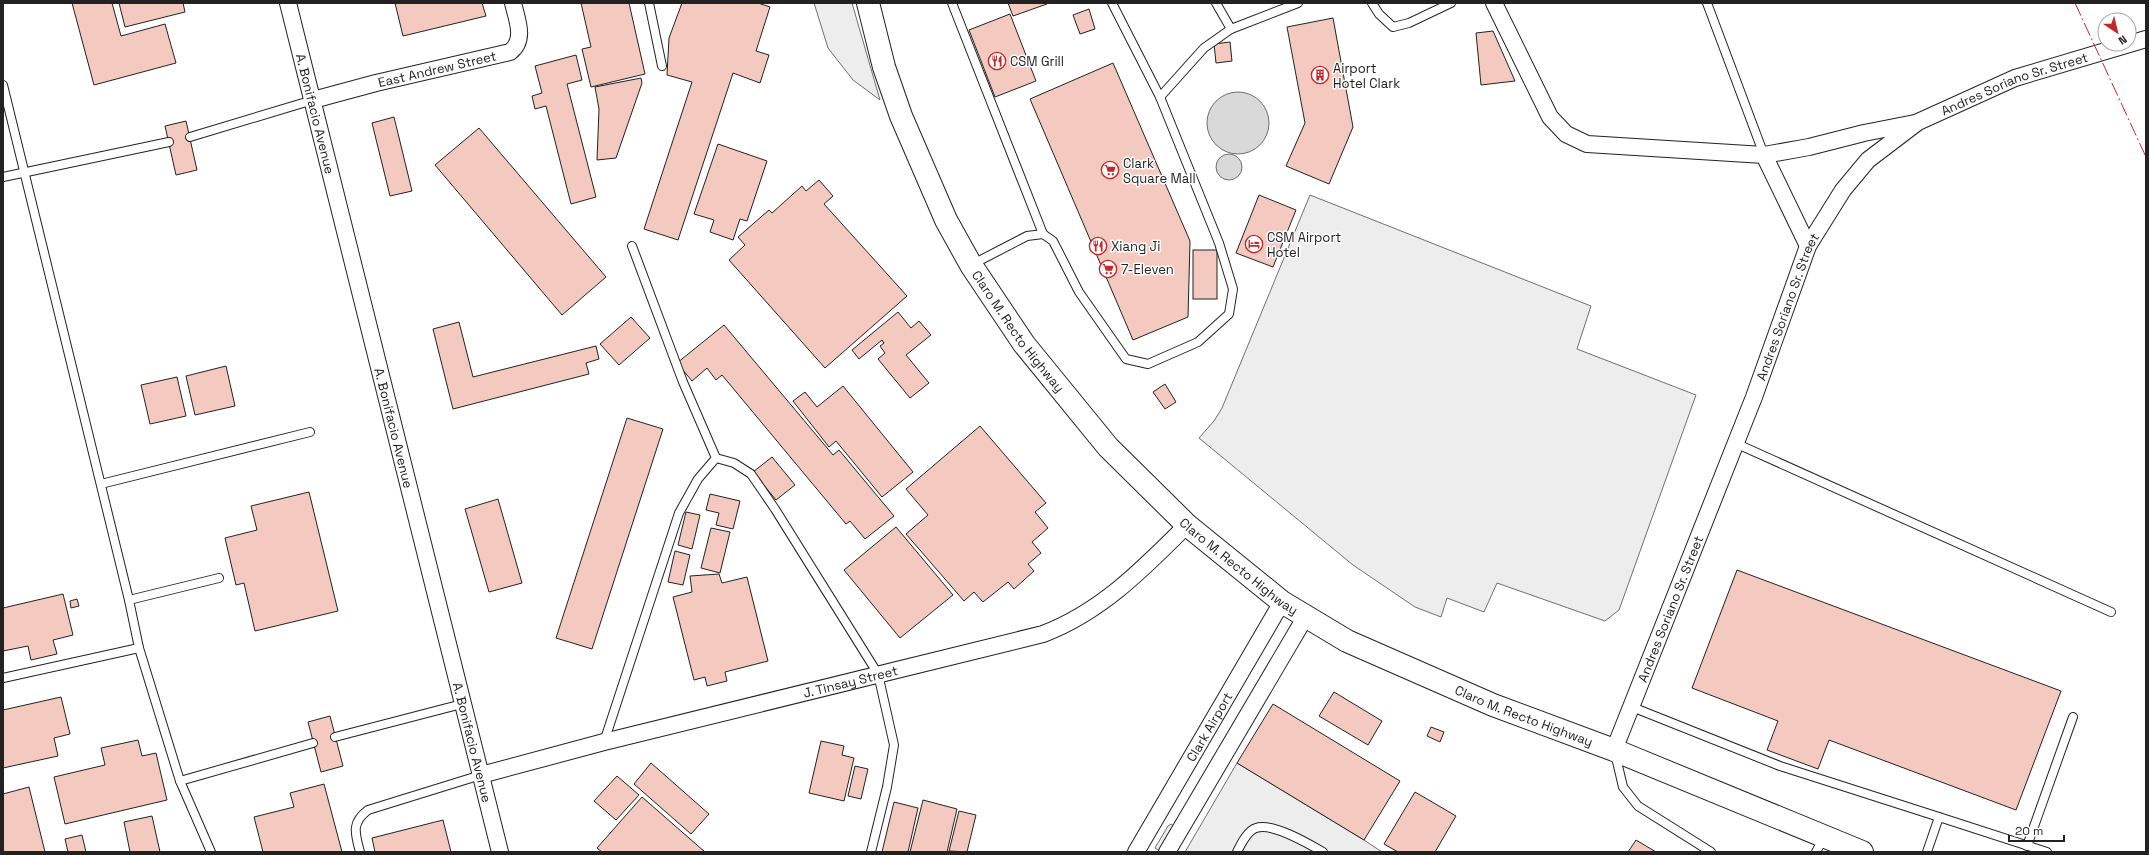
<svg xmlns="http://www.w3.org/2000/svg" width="2149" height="855" font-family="'Space Grotesk',sans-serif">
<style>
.green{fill:#eee;stroke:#6f6f6f}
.parking{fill:#ededed;stroke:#6f6f6f}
.water{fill:#d9d9d9;stroke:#6f6f6f}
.building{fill:#f3c9c0;stroke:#222}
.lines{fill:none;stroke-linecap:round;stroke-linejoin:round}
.service-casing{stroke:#222;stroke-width:10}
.minor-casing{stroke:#222;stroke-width:18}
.secondary-casing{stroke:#222;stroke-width:24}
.service{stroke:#fff;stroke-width:8}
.minor{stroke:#fff;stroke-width:16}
.secondary{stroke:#fff;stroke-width:22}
.power{stroke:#c62828;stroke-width:1;stroke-dasharray:14 3 2 3;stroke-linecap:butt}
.labels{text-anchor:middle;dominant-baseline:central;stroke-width:3;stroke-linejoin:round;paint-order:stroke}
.poi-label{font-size:13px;fill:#222;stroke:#fff;text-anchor:start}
.street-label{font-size:13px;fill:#222;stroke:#fff}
</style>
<rect width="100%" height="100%" fill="#fff"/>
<polygon class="green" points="1171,824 1174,826 1161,852 1155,848 1168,826"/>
<g class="parking">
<polygon points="814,3 852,3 880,100 853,80 828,48"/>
<polygon points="1310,195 1591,306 1577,349 1696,395 1619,610 1605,621 1497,583 1484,612 1447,598 1441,617 1415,607 1353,565 1199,438 1214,421 1222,408"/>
<polygon points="1237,763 1364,840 1382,852 1185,852"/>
</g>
<g class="water">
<circle cx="1238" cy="123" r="31"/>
<circle cx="1229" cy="167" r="13"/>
</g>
<g class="building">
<polygon points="72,3 112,3 121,36 165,24 176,63 94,85"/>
<polygon points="119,3 183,3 185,12 125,27"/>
<polygon points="395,3 482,3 486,16 403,36"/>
<polygon points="581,3 629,3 645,74 591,87 582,49 591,47"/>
<polygon points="682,3 758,3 770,7 756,51 769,55 760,83 733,73 678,240 644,229 692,82 667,75 669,38"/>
<polygon points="1008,3 1047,3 1047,4 1013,16"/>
<polygon points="1089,9 1095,29 1080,34 1073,15"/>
<polygon points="1010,14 1036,81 995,97 969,30"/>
<polygon points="1333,18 1353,127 1329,184 1286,166 1305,123 1287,27"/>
<polygon points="1493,31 1515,81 1481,85 1476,33"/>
<polygon points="1230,42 1232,61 1216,63 1214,44"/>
<polygon points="576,55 582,80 567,84 596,197 571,204 546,106 535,109 532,96 542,93 535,66"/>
<polygon points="1113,63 1190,241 1188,317 1133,340 1030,99"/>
<polygon points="641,78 642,83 616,158 597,160 599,109 595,87"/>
<polygon points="394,117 412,191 390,196 372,123"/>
<polygon points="186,121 197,170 176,175 165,126"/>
<polygon points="479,128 606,277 562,315 435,165"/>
<polygon points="718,144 767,161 747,221 740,219 733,240 710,232 714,220 694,214"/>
<polygon points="819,180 833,196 824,204 907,296 825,368 729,260 745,245 738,237 769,210 772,213 802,186 806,191"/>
<polygon points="1259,195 1296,210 1273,267 1236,253"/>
<rect x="1193" y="250" width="24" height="49"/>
<polygon points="898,312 911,328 919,321 931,335 906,355 929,383 910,398 878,359 885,353 880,346 884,343 882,340 859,359 852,350"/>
<polygon points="631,317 650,338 619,365 600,344"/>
<polygon points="459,322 473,377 596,346 599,359 586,363 589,374 453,409 433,329"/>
<polygon points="724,325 833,455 839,450 894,516 865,539 850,521 846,524 722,375 716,380 707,368 692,381 677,363"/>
<polygon points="226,366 235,406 195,415 186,376"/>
<polygon points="177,377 186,416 150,424 141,385"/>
<polygon points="1165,384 1176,402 1165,409 1153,392"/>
<polygon points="843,386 913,472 882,497 836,441 829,447 793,401 805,392 817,407"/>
<polygon points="627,418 663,429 592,649 556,638"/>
<polygon points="980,426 1046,503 1035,512 1048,528 1032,542 1041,553 1028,564 1034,571 1014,589 1008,582 983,602 974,592 964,601 906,534 928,515 906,489"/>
<polygon points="772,457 795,485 776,500 753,472"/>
<polygon points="309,492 338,611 255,631 244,583 236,585 225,538 257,530 251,506"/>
<polygon points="710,494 740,501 733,529 716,525 719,513 706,510"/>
<polygon points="498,499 522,583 489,592 465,509"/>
<polygon points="686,512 700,515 692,549 678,545"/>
<polygon points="896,527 953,595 900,638 844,570"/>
<polygon points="711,528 730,532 720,573 701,568"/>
<polygon points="675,551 690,555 683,585 668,582"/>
<polygon points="1737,570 2061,691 2016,810 1829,740 1818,769 1767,750 1778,721 1692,688"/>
<polygon points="719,574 722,583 747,577 768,661 725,672 727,681 707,686 705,677 694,680 673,597 692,592 690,576"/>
<polygon points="63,594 73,635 53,640 57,654 31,660 28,646 3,651 3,608"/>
<polygon points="77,599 79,606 71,608 70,601"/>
<polygon points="1334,692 1382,721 1368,745 1319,716"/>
<polygon points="61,697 70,734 54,738 58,756 3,768 3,710"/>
<polygon points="1273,704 1400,781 1364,840 1237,763"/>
<polygon points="330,716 343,766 321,772 308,722"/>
<polygon points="1431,727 1444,732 1440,742 1427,736"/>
<polygon points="138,740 142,756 156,753 167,800 65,824 54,777 105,765 101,748"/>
<polygon points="821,741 844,746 842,755 854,758 844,801 809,793"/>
<polygon points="651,763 709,814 691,834 634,784"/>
<polygon points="855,766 868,769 861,799 848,796"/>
<polygon points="617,776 639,795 616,820 594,801"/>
<polygon points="324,784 342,852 263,852 254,817 294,807 290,793"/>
<polygon points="29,787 45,852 3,852 3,794"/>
<polygon points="1415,792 1456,816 1435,852 1398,852 1384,844"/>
<polygon points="642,797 705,852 602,852 597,848"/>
<polygon points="923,800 957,809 947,852 910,852"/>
<polygon points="894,802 918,808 908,852 882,852"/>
<polygon points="959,811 976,815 967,852 949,851"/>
<polygon points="152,816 160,852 130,852 124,822"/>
<polygon points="443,820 451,852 375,852 372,838"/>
<polygon points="82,835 86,852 68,852 65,839"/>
<polygon points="1636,840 1656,852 1628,852"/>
</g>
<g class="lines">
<defs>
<g id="service">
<polyline points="649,3 662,66"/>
<polyline points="952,3 1043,234"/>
<polyline points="1372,3 1379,14 1393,27 1409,23 1451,3"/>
<polyline points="1707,3 1764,155"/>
<polyline points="1231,29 1298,3"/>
<polyline points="3,85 129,600 139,648 180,781 211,852"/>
<polyline points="1160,97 1204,48 1231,29 1216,3"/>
<polyline points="190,137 313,100"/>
<polyline points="3,177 169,142"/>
<polyline points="632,246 683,382 716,458 734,463 751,474 775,509 878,674 894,745 887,787 871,852"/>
<polyline points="971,265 1027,236 1043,234 1053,241 1079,292 1126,359 1148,364 1198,342 1229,314 1233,289 1219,243 1160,97 1112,3"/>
<polyline points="1735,443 2111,612"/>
<polyline points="101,484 310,432"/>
<polyline points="129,600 219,578"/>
<polyline points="3,678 139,648"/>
<polyline points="1632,707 1780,766 1939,817 1927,852"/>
<polyline points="335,737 462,704"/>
<polyline points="604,742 679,513 698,479 716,458"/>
<polyline points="1615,753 1623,787 1638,806 1711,852"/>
<polyline points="180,781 313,743"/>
<polyline points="1939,817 2047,852"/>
<polyline points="2027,846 2073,717"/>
<path d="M360 852C355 833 351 823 368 810L481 775"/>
<path d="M1237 852C1241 844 1247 831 1256 828 1272 822 1309 844 1323 852"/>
<polyline points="1816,852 1824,837"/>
</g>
<g id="minor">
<path id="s1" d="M288 3 500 852"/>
<polyline points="1494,3 1550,117 1566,134 1587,144 1764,155 1809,147 1864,133 1915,123"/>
<path id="s2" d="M313 100 376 83 510 52C526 40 517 20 513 3"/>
<polyline points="1764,155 1808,246"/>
<path id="s3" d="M1614 750 1754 397 1808 246 1843 190 1868 160 1918 122 2015 78 2146 39"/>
<path id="s4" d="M481 775 604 742 1043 634C1101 612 1143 569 1187 525"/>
<path id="s5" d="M1136 852 1282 602"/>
<polyline points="1167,852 1306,616"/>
</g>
<g id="secondary">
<path id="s6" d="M868 3 884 67 901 116 946 220 971 265 1024 344 1108 447 1187 525 1282 602 1347 641 1493 705 1614 750 1862 852"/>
</g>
</defs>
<use href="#service" class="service-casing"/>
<use href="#minor" class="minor-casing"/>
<use href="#secondary" class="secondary-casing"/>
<use href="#service" class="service"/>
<use href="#minor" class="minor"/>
<use href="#secondary" class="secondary"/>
<polyline class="power" points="2075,3 2146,157"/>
</g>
<defs>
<symbol id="restaurant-ring" viewBox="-11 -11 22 22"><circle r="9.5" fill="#fff" stroke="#c62828" stroke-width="1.5"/><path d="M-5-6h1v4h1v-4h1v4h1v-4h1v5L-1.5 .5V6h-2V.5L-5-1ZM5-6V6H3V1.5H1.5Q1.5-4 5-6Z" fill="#c62828"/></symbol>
<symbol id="building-ring" viewBox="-11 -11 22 22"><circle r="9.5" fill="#fff" stroke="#c62828" stroke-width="1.5"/><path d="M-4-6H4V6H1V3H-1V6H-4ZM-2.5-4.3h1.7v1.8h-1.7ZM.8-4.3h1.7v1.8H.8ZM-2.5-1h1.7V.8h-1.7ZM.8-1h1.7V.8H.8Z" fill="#c62828"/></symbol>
<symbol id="supermarket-ring" viewBox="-11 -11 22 22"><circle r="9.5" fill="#fff" stroke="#c62828" stroke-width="1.5"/><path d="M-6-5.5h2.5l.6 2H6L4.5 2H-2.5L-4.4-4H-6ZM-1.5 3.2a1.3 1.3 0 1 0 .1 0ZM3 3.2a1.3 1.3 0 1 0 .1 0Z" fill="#c62828"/></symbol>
<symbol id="hotel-ring" viewBox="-11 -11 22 22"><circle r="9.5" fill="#fff" stroke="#c62828" stroke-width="1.5"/><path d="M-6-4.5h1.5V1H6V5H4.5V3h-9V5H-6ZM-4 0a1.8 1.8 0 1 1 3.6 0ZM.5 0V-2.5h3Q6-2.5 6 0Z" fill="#c62828"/></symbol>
</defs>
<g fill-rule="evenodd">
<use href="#restaurant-ring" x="987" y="51" width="20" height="20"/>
<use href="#building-ring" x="1310" y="65" width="20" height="20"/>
<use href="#supermarket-ring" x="1100" y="160" width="20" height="20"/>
<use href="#hotel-ring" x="1244" y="234" width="20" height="20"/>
<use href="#restaurant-ring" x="1088" y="236" width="20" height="20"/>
<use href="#supermarket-ring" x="1098" y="259" width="20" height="20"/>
</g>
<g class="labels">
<g class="poi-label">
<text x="1010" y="61">CSM Grill</text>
<text x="1333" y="68">Airport<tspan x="1333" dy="15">Hotel Clark</tspan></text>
<text x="1123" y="163">Clark<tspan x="1123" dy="15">Square Mall</tspan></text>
<text x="1267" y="237">CSM Airport<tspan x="1267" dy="15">Hotel</tspan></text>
<text x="1111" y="246">Xiang Ji</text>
<text x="1121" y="269">7-Eleven</text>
</g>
<g class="street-label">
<text stroke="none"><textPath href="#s2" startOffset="128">East Andrew Street</textPath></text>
<text stroke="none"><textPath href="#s3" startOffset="812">Andres Soriano Sr. Street</textPath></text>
<text stroke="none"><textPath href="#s1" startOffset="114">A. Bonifacio Avenue</textPath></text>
<text stroke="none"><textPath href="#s3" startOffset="476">Andres Soriano Sr. Street</textPath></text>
<text stroke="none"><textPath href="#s6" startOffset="364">Claro M. Recto Highway</textPath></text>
<text stroke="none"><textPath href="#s1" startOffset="438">A. Bonifacio Avenue</textPath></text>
<text stroke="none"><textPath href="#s6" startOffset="688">Claro M. Recto Highway</textPath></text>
<text stroke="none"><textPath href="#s3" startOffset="152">Andres Soriano Sr. Street</textPath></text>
<text stroke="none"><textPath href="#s4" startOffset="381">J. Tinsay Street</textPath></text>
<text stroke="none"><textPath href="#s6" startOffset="1012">Claro M. Recto Highway</textPath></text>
<text stroke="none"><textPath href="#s5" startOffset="145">Clark Airport</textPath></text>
<text stroke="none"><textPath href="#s1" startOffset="762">A. Bonifacio Avenue</textPath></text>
</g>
</g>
<rect width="2149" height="855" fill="none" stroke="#222222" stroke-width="8"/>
<g transform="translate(2117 32) rotate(145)"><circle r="19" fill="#ffffff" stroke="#a7a7a7"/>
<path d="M0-3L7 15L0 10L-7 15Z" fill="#c62828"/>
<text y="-6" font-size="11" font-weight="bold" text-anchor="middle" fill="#222222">N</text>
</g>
<path d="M2009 835v6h55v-6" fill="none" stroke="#222222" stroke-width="2"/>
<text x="2015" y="835" font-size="12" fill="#222222" stroke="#ffffff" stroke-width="3" paint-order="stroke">20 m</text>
</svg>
